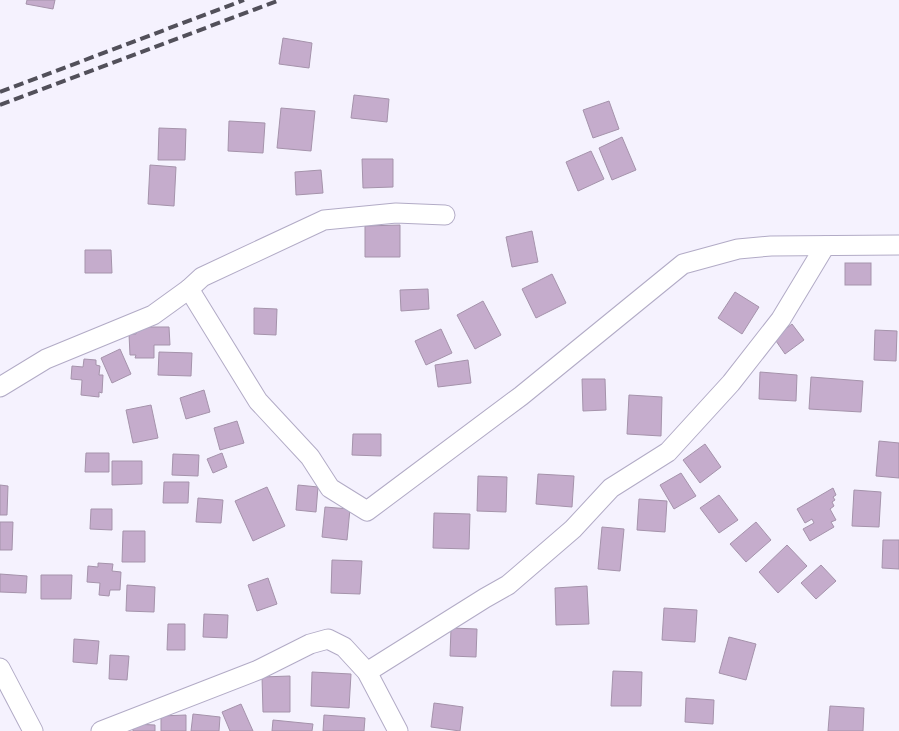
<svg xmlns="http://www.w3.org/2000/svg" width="899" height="731" font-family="'Fira Sans Condensed',sans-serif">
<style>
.building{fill:#c5accc;stroke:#a593ab}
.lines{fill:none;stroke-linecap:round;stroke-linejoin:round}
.street-casing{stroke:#b2abc6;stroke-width:21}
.street{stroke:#fff;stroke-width:19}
.rail{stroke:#52505a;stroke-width:4;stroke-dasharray:10 5;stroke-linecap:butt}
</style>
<rect width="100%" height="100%" fill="#f5f2fe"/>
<g class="building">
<polygon points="27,0 55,0 53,9 26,4"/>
<polygon points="283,38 312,43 309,68 279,64"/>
<polygon points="354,95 389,99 387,122 351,118"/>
<polygon points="609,101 619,129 593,138 583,110"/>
<polygon points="281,108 315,111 311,151 277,148"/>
<polygon points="229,121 265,123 263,153 228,151"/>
<polygon points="159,128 186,129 185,160 158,160"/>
<polygon points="622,137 636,170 612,180 599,148"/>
<polygon points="591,151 604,179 578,191 566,162"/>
<polygon points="362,159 393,159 393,187 363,188"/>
<polygon points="150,165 176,167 174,206 148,204"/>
<polygon points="321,170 323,193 296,195 295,172"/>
<polygon points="400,225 400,257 365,257 365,226"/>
<polygon points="532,231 538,262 512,267 506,237"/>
<polygon points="85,250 111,250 112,273 85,273"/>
<rect x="845" y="263" width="26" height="22"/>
<polygon points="552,274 566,303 536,318 522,289"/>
<polygon points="428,289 429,309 401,311 400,290"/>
<polygon points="735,292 759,307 742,334 718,318"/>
<polygon points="483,301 501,335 475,349 457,315"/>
<polygon points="254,308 277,309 276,335 254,334"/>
<polygon points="792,324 804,340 785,354 774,338"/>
<polygon points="136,327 169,327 170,345 154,345 154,358 135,358 136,355 130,355 129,334 136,334"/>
<polygon points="441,329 452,353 426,365 415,341"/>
<polygon points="875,330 897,331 896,361 874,360"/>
<polygon points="120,349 131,374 112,383 101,358"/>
<polygon points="159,352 192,353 191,376 158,375"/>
<polygon points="84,359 96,360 96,365 100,366 99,375 103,375 102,393 99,392 99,397 81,395 82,380 71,379 72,366 83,367"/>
<polygon points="468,360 471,383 438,387 435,365"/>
<polygon points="760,372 797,375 796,401 759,399"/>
<polygon points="811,377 863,381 861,412 809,409"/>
<polygon points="582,379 605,379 606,410 583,411"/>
<polygon points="204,390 210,412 186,419 180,398"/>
<polygon points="629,395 662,397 661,436 627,434"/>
<polygon points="151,405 158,438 133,443 126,410"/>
<polygon points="237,421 244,443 220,450 214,428"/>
<polygon points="353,434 381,434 381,456 352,455"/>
<polygon points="879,441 899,443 899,478 876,476"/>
<polygon points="705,444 721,467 700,483 683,460"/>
<polygon points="86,453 109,453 109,472 85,472"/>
<polygon points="222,453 227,467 213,473 207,459"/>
<polygon points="173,454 199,455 198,476 172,475"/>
<polygon points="112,461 142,461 142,484 112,485"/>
<polygon points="681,473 696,496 674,509 660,485"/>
<polygon points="538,474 574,476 572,507 536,504"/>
<polygon points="478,476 507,477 506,512 477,511"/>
<polygon points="164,482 189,482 188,503 163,503"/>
<polygon points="0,485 8,486 7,515 0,515"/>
<polygon points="298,485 318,487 316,512 296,510"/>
<polygon points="267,487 285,526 253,541 235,501"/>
<polygon points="833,488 836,495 833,497 835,500 832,502 834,506 830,509 836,520 831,522 834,527 810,541 803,529 814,523 812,519 805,523 797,509"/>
<polygon points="854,490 881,492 879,527 852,526"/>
<polygon points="719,495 738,520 719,533 700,508"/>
<polygon points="198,498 223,500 221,523 196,522"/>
<polygon points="639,499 667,501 665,532 637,530"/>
<polygon points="325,507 350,509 347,540 322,537"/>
<polygon points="91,509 112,509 112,530 90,529"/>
<polygon points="434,513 470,514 469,549 433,548"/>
<polygon points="0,522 13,522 12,550 0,550"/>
<polygon points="756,522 771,540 746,562 730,544"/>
<polygon points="602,527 624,529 620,571 598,569"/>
<polygon points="123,531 145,531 145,562 122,562"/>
<polygon points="883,540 899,540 899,569 882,568"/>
<polygon points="787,545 807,566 778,593 759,572"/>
<polygon points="332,560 362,561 360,594 331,593"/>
<polygon points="98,563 113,564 112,571 121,572 120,590 110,590 109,596 99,595 100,583 87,582 88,566 98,567"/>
<polygon points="821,565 836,581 816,599 801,583"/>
<polygon points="0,574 27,576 26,593 0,592"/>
<polygon points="41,575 72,575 71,599 41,599"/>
<polygon points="268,578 277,604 257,611 248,585"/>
<polygon points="127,585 155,587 154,612 126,611"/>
<polygon points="587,586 589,624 556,625 555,588"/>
<polygon points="664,608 697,610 695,642 662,640"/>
<polygon points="204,614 228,615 227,638 203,637"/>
<polygon points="168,624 185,624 185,650 167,650"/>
<polygon points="451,628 477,629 476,657 450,656"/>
<polygon points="729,637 756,644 746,680 719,673"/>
<polygon points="74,639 99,641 97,664 73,662"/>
<polygon points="110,655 129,656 127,680 109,679"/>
<polygon points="613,671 642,672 641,706 611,706"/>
<polygon points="312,672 351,674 349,708 311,706"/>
<polygon points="290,676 290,712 263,712 262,677"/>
<polygon points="686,698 714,700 713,724 685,722"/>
<polygon points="434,703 463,707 460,731 431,727"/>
<polygon points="241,704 253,731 230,731 222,712"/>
<polygon points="830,706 864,708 863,731 828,731"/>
<polygon points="193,714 220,717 219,731 191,731"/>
<polygon points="186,715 186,731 161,731 161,716"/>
<polygon points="324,715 365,718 364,731 323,731"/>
<polygon points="273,720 313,724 312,731 272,731"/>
<polygon points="133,724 155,725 155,731 133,731"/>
</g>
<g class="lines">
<defs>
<g id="street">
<polyline points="189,289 202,277 324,220 396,213 445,215"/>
<polyline points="0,387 46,359 153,315 189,289 258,401 310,457 330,488 367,511 521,396 683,264 738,249 771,246 899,245"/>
<polyline points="0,668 33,731"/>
<polyline points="367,672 485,598 508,585 573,529 611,488 668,452 731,383 781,319 825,246"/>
<polyline points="101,731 258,670 310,644 328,639 344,647 367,672 398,731"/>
</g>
</defs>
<use href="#street" class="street-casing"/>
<use href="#street" class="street"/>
<g class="rail">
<polyline points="0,92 244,0"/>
<polyline points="0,105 280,0"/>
</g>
</g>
</svg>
